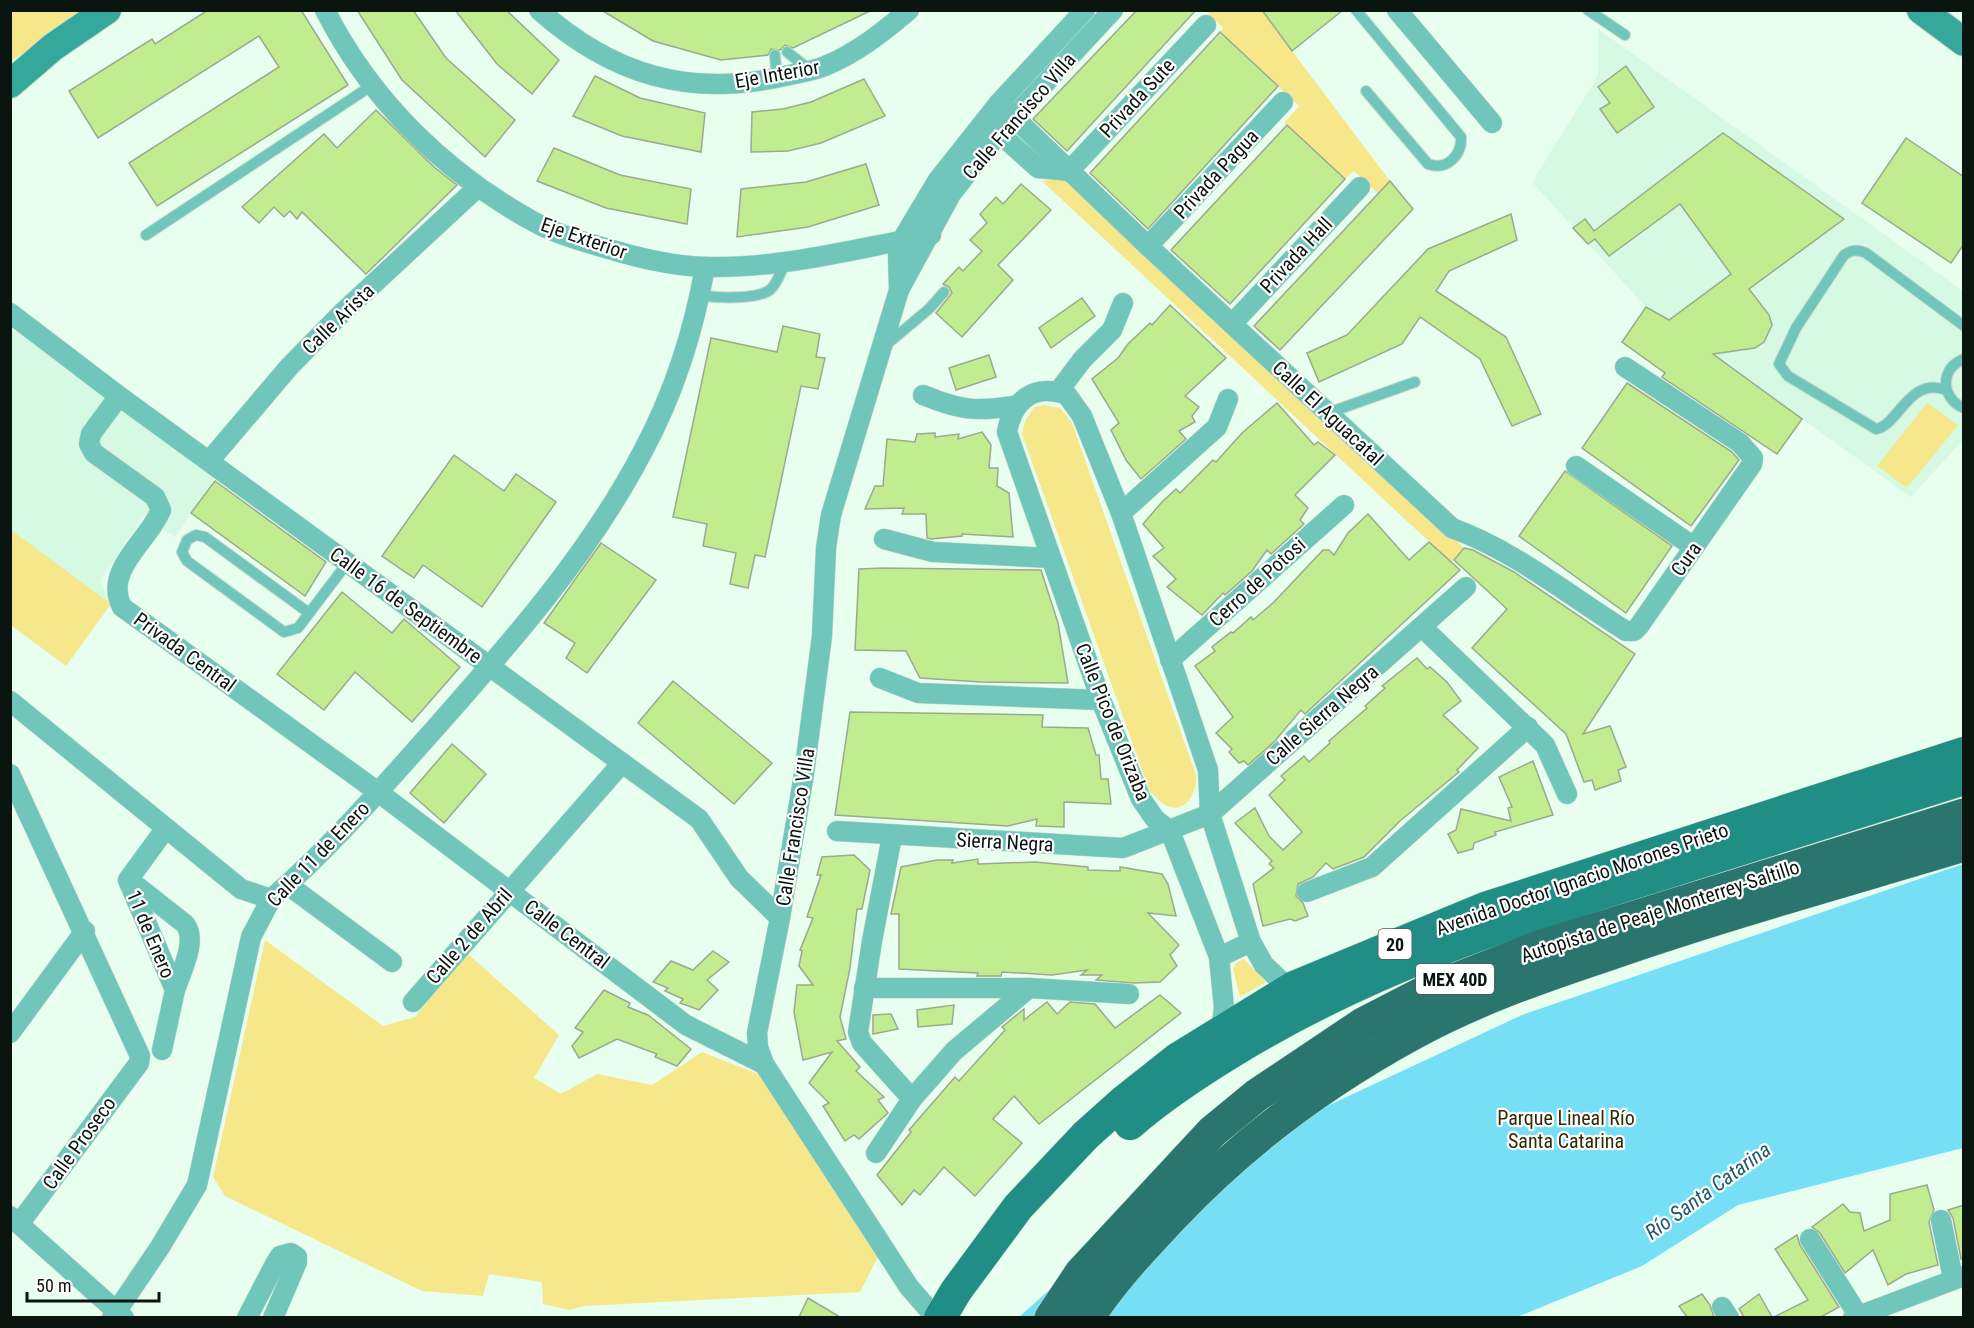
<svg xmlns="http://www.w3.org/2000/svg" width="1974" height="1328" font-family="'Roboto Condensed',sans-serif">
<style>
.built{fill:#d5f9e2}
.green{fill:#f5e78a}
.water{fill:#76dff6}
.building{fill:#c2ec90;stroke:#9ca88f;stroke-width:1.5}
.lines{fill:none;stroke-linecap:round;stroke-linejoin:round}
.lane-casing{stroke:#c5d9cb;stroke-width:12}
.street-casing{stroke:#c5d9cb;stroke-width:21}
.secondary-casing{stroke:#c5d9cb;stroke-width:30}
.primary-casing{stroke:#c5d9cb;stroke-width:33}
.highway-casing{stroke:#c5d9cb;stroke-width:34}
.lane{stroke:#71c6bc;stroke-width:10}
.street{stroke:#71c6bc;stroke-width:20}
.secondary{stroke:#35a89c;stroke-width:28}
.primary{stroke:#208e84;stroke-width:32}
.highway{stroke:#2a766e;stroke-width:33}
.labels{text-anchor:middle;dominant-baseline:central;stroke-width:4.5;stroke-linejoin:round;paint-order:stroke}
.shield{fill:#fff;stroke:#545b57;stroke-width:1.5}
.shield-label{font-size:18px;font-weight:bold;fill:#0b150f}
.street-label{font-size:20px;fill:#0b150f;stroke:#fff}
.park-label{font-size:20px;fill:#322b00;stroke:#fff}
.water-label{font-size:21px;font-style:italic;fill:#1e5a65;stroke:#fff}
</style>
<rect width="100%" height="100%" fill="#e8feef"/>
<g class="built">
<polygon points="1598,29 1963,291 1963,440 1911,497 1646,307 1532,182 1598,76"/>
<polygon points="11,325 214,479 175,537 144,516 100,581 111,604 66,666 11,625"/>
</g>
<g class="green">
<polygon points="10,11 85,11 11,61"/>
<polygon points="1206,11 1262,11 1390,181 1377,193 1354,171 1345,179 1284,123 1299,106 1220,32 1223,28"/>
<polygon points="1065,176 1464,548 1451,562 1042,181"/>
<polygon points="1927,403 1958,425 1907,488 1877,466"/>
<path d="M1045 405 1060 408 1072 423 1196 775C1198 792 1185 816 1165 805 1159 802 1155 796 1150 792L1022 434 1025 421 1034 407Z"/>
<polygon points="11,530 111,604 66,666 11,625"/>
<polygon points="265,940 383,1026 415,1017 467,953 559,1035 534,1078 561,1094 597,1074 652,1085 702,1052 758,1074 786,1107 879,1255 860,1292 584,1306 570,1310 543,1304 542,1282 489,1274 483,1296 422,1291 225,1196 213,1177"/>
<polygon points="1244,959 1266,982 1240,997 1233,969 1236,963"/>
</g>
<polygon class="water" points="1963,864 1963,1148 1738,1205 1642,1266 1517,1317 1018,1318 1175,1177 1522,1015"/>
<g class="building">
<polygon points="208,10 301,10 348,85 157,206 129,163 279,67 259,36 98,138 69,91 152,39 155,44"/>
<polygon points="357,10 413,10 446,58 515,120 485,157 402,80"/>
<polygon points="455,10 506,10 559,60 532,94 497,64"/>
<polygon points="601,10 872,10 793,48 785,45 780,50 771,49 768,55 721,60 653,41"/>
<polygon points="1137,10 1196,10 1067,151 1033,119"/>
<polygon points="1262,10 1343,10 1292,51"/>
<polygon points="1220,32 1278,86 1148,229 1090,173"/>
<polygon points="1626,66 1654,107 1617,133 1600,109 1610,103 1598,87"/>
<polygon points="595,76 640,98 705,113 701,152 622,136 573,116"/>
<polygon points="864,79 885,116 821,143 788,151 751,152 752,112 783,109 811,102"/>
<polygon points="376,110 434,167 457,185 366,274 302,212 297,219 290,211 284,217 274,207 259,223 242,207 324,134 337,148"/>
<polygon points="1287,125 1345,179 1230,304 1171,250"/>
<polygon points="1723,133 1844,219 1749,289 1769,315 1772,325 1764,342 1755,348 1713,354 1802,419 1777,454 1662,377 1665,373 1622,342 1646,307 1669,320 1731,274 1680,204 1609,256 1595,239 1588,244 1573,228 1585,219 1594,231"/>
<polygon points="1906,138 1964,177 1964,244 1951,263 1862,203"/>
<polygon points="554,148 620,175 691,189 687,224 606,208 537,181"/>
<polygon points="866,164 879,205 808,227 737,237 741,189 806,182"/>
<polygon points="1390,181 1413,209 1280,350 1254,326"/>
<polygon points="1021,184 1051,210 998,265 1013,280 962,337 936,313 952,293 949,287 943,284 959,267 963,271 982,251 970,240 987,223 980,214 996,197 1003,204"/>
<polygon points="1511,214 1517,240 1449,271 1436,291 1506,337 1541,414 1512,426 1480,359 1420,317 1402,344 1319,382 1307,353 1347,335 1428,249"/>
<polygon points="1082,298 1095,316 1051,348 1039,328"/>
<polygon points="1170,305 1226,358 1185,396 1199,407 1192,416 1195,422 1179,431 1186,439 1141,479 1126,460 1111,430 1119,423 1092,379 1118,358 1128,344 1150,323 1152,325"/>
<polygon points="783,326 820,334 816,357 825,358 818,389 801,386 765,557 755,555 748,588 730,584 736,553 703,546 707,524 673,517 711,338 777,352"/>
<polygon points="989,355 996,377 956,390 949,368"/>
<polygon points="1627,383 1732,452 1739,460 1691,526 1582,448"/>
<polygon points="1277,403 1314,445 1318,442 1335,455 1295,495 1308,508 1300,520 1304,524 1271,554 1267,550 1252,571 1225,595 1223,593 1202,615 1167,587 1176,579 1153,556 1164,548 1143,524 1162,502 1176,489 1180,493 1213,460 1216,462 1242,433"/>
<polygon points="982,432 991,445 989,468 998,468 997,486 1009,493 1013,537 962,534 962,536 931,539 927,538 926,514 902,514 904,508 865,509 875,486 883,486 887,439 915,442 917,434 935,433 935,437 959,434 958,439"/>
<polygon points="454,455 504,491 516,474 556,502 482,607 423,565 414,578 382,556"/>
<polygon points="1565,471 1672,546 1626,613 1519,536"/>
<polygon points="215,481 326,562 305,596 191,513"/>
<polygon points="1368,514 1409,560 1429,542 1460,570 1305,714 1301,710 1274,742 1248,765 1244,761 1239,763 1229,752 1232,749 1216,733 1233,717 1195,666 1215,651 1212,647 1231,632 1233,633 1251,617 1253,620 1274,602 1323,550 1329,550 1334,555 1348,533"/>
<polygon points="601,543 656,580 587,673 566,658 575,643 544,623"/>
<polygon points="1464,548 1473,550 1514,572 1635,654 1583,734 1610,726 1626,767 1618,770 1621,781 1595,790 1592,780 1584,782 1566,734 1472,648 1507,609 1454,560"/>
<polygon points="883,568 1041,570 1058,623 1068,683 981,682 920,678 906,651 855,650 859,569"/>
<polygon points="342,592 392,633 404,619 460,667 412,722 355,672 324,710 277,674"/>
<polygon points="1417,658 1427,669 1430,667 1447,682 1461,701 1443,715 1478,748 1457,770 1459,772 1401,820 1364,857 1333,869 1326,863 1313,877 1298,884 1296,896 1303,903 1308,916 1295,921 1290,919 1263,926 1253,884 1274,868 1269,864 1272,861 1235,823 1255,808 1269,836 1283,850 1302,832 1269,795 1285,780 1281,776 1304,756 1309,762 1330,743 1329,741 1367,708 1365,706 1385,688 1382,686"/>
<polygon points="673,681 772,763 734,804 638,723"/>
<polygon points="850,712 1043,715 1042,727 1088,728 1096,755 1099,755 1101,779 1108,779 1111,804 1064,802 1064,827 1036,826 1037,819 1008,826 835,815"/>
<polygon points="452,744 486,774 444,823 410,793"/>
<polygon points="1533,761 1553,815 1495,832 1496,835 1474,843 1473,849 1458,853 1448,834 1456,830 1461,809 1511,821 1508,808 1512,807 1499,777"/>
<polygon points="854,855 870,870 862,909 857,909 850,968 840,1017 846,1039 837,1041 860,1067 856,1071 884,1097 878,1100 888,1113 859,1139 854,1135 845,1141 823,1106 829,1103 809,1083 832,1052 803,1060 794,1012 797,985 813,985 799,966 802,951 800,950 813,918 807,917 821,875 817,875 822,857"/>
<polygon points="978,859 978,864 1035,862 1088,867 1088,870 1120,871 1120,867 1162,874 1168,884 1176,916 1148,913 1179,945 1170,955 1177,966 1160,982 1133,983 1096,980 1102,975 1081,975 1087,970 1052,975 1002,972 1001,976 977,976 978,973 899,969 899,914 891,914 901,867 937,860 953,860 952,863"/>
<polygon points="713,951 729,962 707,980 718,990 699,1010 680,1003 683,999 665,991 668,988 653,982 671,961 693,970"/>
<polygon points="604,990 630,1003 628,1007 648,1015 691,1049 677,1066 655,1057 657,1054 617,1039 579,1058 572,1046 583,1032 575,1028"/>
<polygon points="1160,995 1181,1013 1039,1124 1014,1096 993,1119 1022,1143 975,1196 944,1167 920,1195 914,1190 902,1205 877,1175 911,1132 909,1130 955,1077 959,1081 1005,1030 1002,1027 1024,1009 1024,1020 1047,1002 1057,1014 1070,1002 1095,1004 1115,1028"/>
<polygon points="954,1005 952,1024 918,1027 917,1010"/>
<polygon points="891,1014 898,1029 873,1034 873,1015"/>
<polygon points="1927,1185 1934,1210 1929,1222 1938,1265 1906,1274 1888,1285 1873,1250 1845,1273 1820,1233 1812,1227 1843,1204 1850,1212 1860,1213 1864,1231 1890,1220 1890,1194"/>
<polygon points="1964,1205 1964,1258 1961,1259 1953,1218 1948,1210"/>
<polygon points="1797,1235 1800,1245 1839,1307 1821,1317 1774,1317 1808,1300 1775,1249"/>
<polygon points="1702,1294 1710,1305 1714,1317 1687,1317 1679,1306"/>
<polygon points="1759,1294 1772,1317 1744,1317 1739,1309"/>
<polygon points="808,1298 840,1317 799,1317"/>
</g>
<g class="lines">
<defs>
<g id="lane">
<path d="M1356 10 1461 137C1462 155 1447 171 1428 164L1366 91"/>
<polyline points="1588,10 1625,35"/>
<polyline points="787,52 810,70"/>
<polyline points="772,79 776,69 775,55"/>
<polyline points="146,235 371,86"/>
<path d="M700 295C716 298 759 300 771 289 778 282 781 271 785 263"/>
<polyline points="886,345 930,308 944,292"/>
<path d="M1964 359C1939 368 1941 399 1964 408"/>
<path d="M1946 390C1909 376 1898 426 1876 429L1788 376 1779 364 1796 328 1844 255C1852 250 1857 249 1866 253L1964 326"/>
<polyline points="1328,413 1415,382"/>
<polyline points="309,613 205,537 196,535 187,540 182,552 187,561 284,632 298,628 348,562"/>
</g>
<g id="street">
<path d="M325 10C371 101 446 174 536 223 559 235 584 242 609 249 642 259 676 267 711 267 786 268 858 248 931 235"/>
<path d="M539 10C612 75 690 98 785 76 798 73 813 71 825 66 857 53 883 32 909 10"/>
<polyline points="1397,10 1492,123"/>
<path d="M999 103 1148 246 1452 528C1517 552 1568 595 1626 631H1634L1639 626 1752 464 1753 458 1740 443 1625 367"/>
<polyline points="990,125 1038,168 1069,171"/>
<polyline points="1069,171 1206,25"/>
<polyline points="1148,246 1283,102"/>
<polyline points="899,290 898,256 902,240 938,180 999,103 1085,10"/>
<polyline points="10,313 119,396 699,819 739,878 780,918"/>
<polyline points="1232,324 1360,187"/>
<polyline points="1058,392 1082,360 1112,330 1123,303"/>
<path d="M923 395C960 410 975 412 1014 406"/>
<path d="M119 396 91 434 89 444 94 453 155 497 161 510C148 542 103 570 122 607L378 792 686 1025 764 1064"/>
<polyline points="210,460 289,367 342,313 478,187"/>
<polyline points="1576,466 1694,547"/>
<polyline points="1121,513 1217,427 1228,399"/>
<polyline points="884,539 933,552 1051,558"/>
<polyline points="1422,627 1545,745 1567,794"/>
<polyline points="1170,660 1344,505"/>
<polyline points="880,678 918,693 1101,700"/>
<polyline points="10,701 241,889 271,899"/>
<polyline points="10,774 140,1056 139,1063 19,1224"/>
<polyline points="837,831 1123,848 1210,814 1466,587"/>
<polyline points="892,836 872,941 858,1032 862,1043 912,1099"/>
<path d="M129 880 185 924C198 940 181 972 175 990"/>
<polyline points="288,885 392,962"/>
<polyline points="1307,892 1372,867 1528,727"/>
<polyline points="1219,957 1251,942"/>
<polyline points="864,988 1029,988 1129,994"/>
<polyline points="413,1002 622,763"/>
<path d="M1221 1031 1224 1008 1219 957 1170 831 1155 819 1141 799 1101 700 1007 432C1013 400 1034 383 1067 395L1082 416 1121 513 1208 770 1210 814 1251 942 1264 965 1280 980 1294 987"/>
<polyline points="10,1033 85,931"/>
<polyline points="162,1050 175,990 128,880 166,828"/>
<polyline points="876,1153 912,1099 954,1051 1029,988"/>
<polyline points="10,1216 124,1318"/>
<polyline points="1941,1220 1953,1278"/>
<polyline points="1810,1239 1858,1315"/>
<polyline points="1722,1307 1729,1318"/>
<path d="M112 1318 160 1247 197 1185 251 937 271 899C329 849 380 790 431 733 508 646 589 555 643 451 673 395 694 330 705 267"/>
<polyline points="247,1318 275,1264 280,1256 291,1253 297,1257 297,1262 273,1318"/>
<polyline points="936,1318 909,1287 764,1064 758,1047 757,1033 780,918 804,774 822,636 826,548 831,515 899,290 951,194 999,133 1113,10"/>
<polyline points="1853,1318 1964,1276"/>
</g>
<g id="secondary">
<polyline points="1921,10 1964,42"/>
<polyline points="10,84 53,47 107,10"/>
</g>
<g id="primary">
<path d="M1130 1124C1160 1098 1193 1076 1227 1055 1361 971 1512 921 1663 874 1763 842 1863 811 1964 779"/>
<polyline points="940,1318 956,1291 1018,1207 1086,1135 1124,1101 1177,1059 1294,987 1485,908 1964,753"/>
</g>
<g id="highway">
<polyline points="1051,1318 1081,1273 1212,1132 1257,1095 1363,1024 1431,989 1542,946 1964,815"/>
<path d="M1088 1318C1111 1281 1144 1247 1173 1216 1243 1142 1324 1082 1412 1034 1474 1000 1540 977 1606 955 1724 914 1844 881 1964 845"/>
</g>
</defs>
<use href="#lane" class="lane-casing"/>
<use href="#street" class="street-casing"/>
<use href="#secondary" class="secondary-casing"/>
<use href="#primary" class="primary-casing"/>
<use href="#highway" class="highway-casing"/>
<use href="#lane" class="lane"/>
<use href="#street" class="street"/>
<use href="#secondary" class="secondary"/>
<use href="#primary" class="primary"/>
<use href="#highway" class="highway"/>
</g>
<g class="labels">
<g class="shield">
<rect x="1378.5" y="929" width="33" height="30" rx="4.5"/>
<rect x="1416" y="964" width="78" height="30" rx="4.5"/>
</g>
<g class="shield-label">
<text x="1395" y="944">20</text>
<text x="1455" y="979">MEX 40D</text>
</g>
<g class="street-label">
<text transform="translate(777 74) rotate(-10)">Eje Interior</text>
<text transform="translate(1137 98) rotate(-47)">Privada Sute</text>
<text transform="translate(1019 116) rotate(-49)">Calle Francisco Villa</text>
<text transform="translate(1216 174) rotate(-47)">Privada Pagua</text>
<text transform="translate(584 238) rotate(19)">Eje Exterior</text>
<text transform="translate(1296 255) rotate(-47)">Privada Hall</text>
<text transform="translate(338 319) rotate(-44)">Calle Arista</text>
<text transform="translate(1328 413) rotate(43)">Calle El Aguacatal</text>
<text transform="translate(1686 559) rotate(-55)">Cura</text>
<text transform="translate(1257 582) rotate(-42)">Cerro de Potosi</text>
<text transform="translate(406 605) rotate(36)">Calle 16 de Septiembre</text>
<text transform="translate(185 652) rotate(36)">Privada Central</text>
<text transform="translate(1322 715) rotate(-41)">Calle Sierra Negra</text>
<text transform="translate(1113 722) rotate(68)">Calle Pico de Orizaba</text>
<text transform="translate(795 827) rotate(-81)">Calle Francisco Villa</text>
<text transform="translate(1005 842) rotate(3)">Sierra Negra</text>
<text transform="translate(318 854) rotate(-46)">Calle 11 de Enero</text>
<text transform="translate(1582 879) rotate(-19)">Avenida Doctor Ignacio Morones Prieto</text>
<text transform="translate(1660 911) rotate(-18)">Autopista de Peaje Monterrey-Saltillo</text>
<text transform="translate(151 934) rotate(67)">11 de Enero</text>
<text transform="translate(567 934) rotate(37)">Calle Central</text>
<text transform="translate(469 936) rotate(-49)">Calle 2 de Abril</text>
<text transform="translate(79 1143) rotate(-54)">Calle Proseco</text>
</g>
<g class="park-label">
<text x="1566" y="1118">Parque Lineal Río<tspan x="1566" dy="23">Santa Catarina</tspan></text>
</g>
<g class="water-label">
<text transform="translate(1708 1191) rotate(-36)">Río Santa Catarina</text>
</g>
</g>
<rect width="1974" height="1328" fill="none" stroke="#0b150f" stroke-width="24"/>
<path d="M27 1292v9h132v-9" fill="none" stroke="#0b150f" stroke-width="3"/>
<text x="36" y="1292" font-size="18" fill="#0b150f" stroke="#ffffff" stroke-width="4.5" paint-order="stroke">50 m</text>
</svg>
